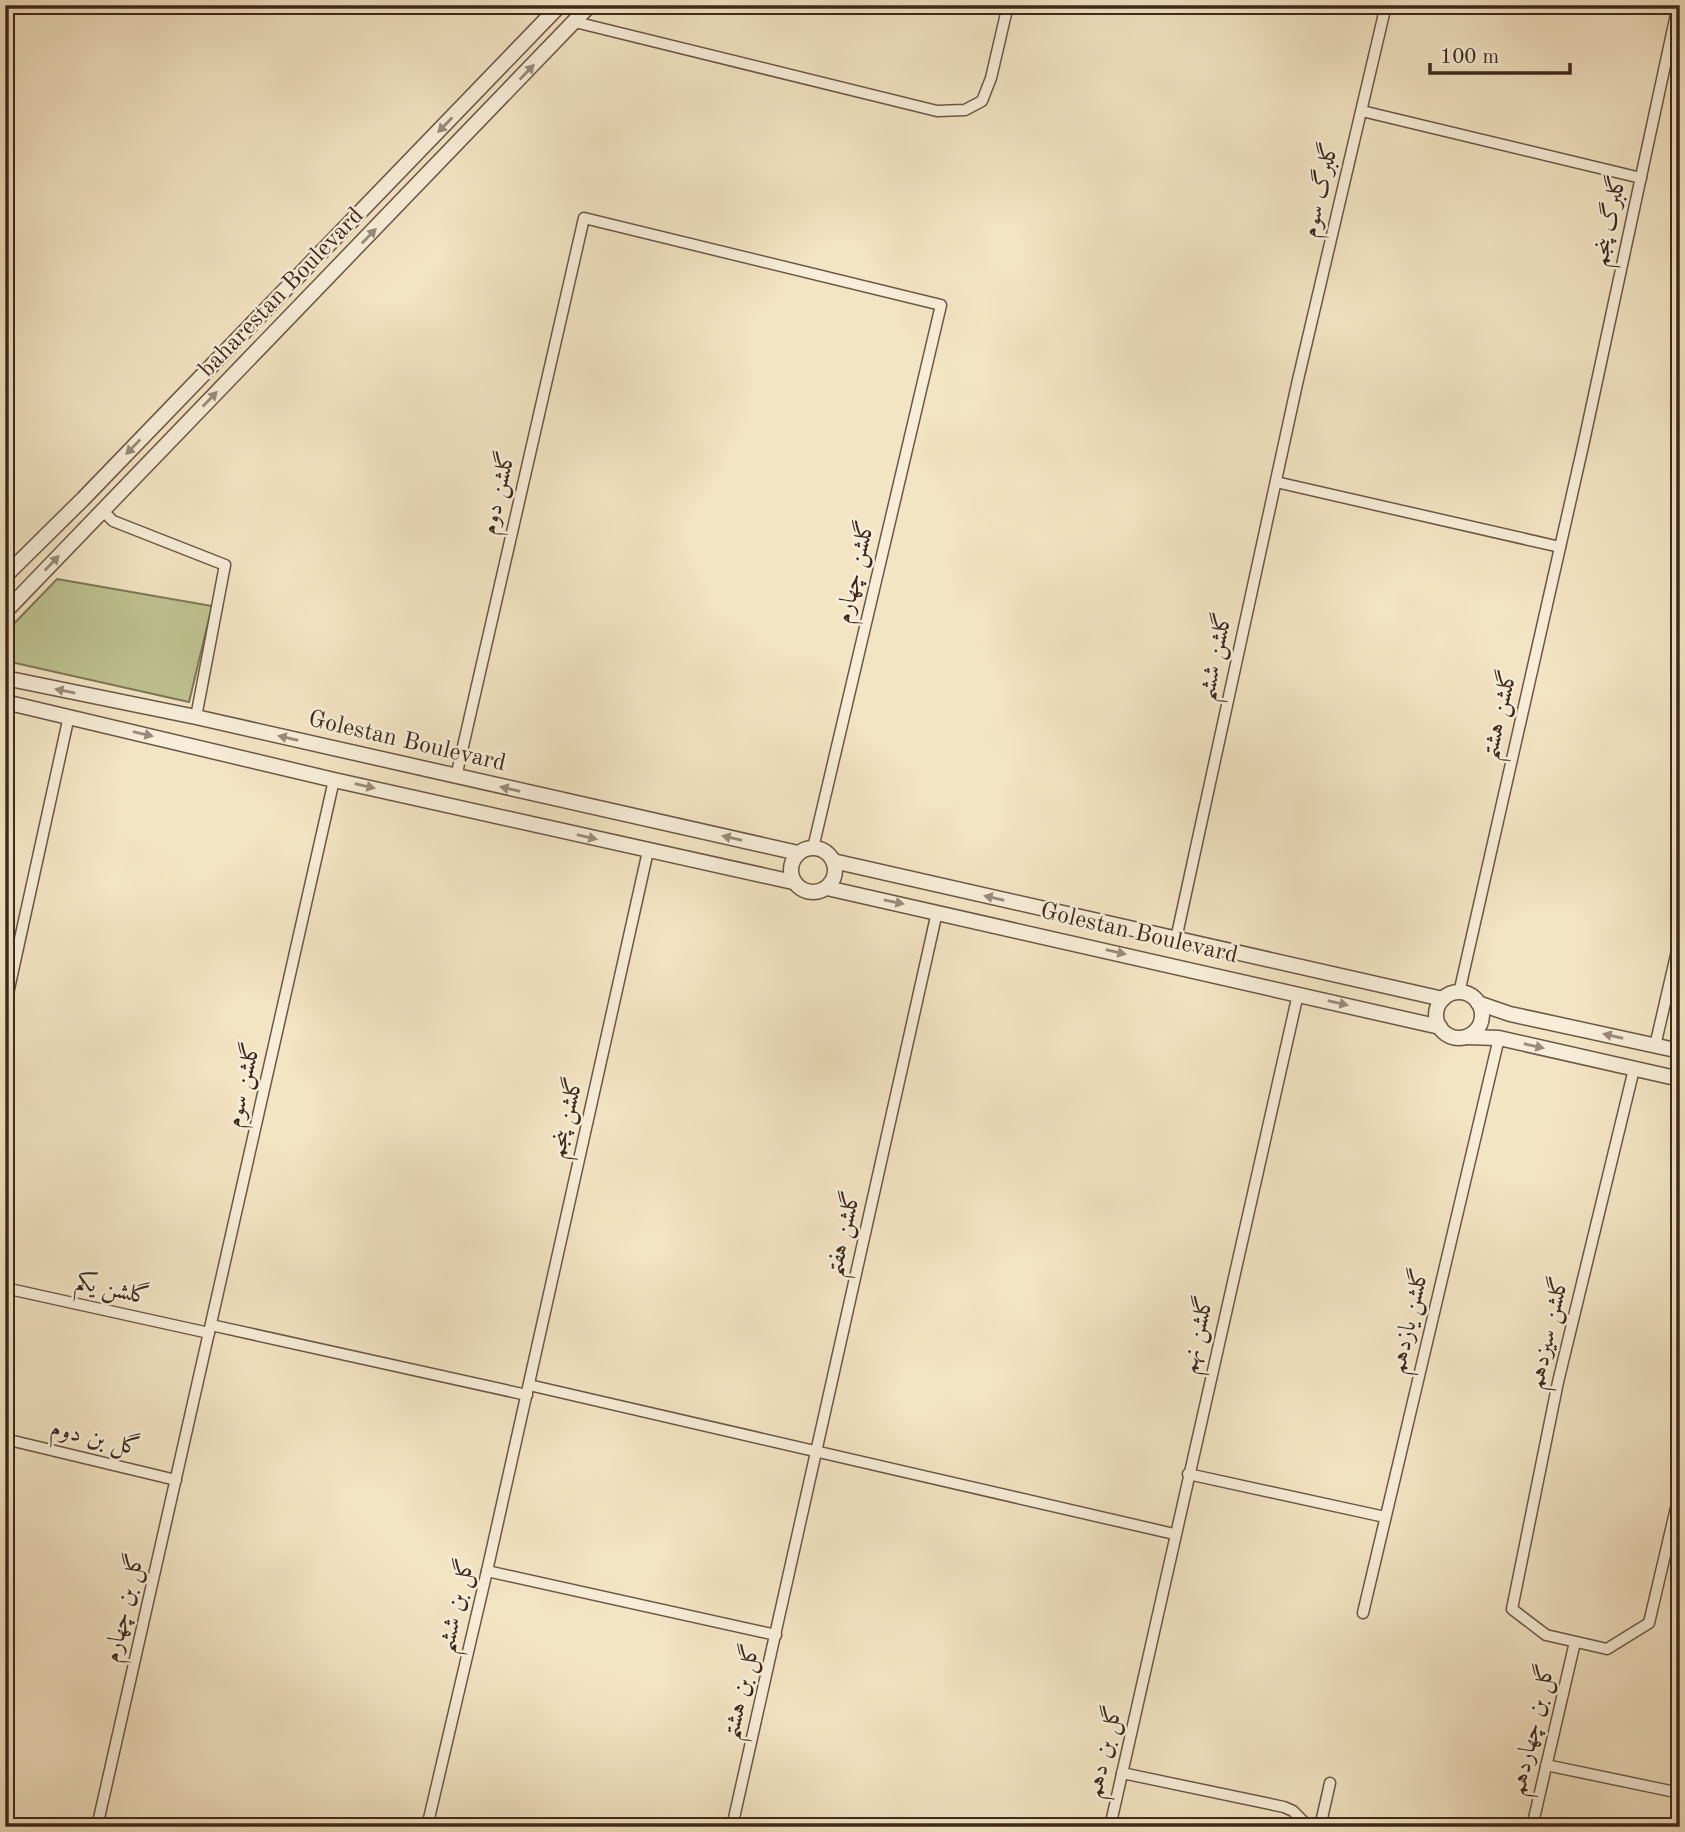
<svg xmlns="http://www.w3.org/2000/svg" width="1685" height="1832" font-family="'Old Standard TT',Amiri,serif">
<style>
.green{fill:#bec391;stroke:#7e7657;stroke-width:2}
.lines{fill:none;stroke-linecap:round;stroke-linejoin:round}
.minor-casing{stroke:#6b5746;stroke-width:13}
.tertiary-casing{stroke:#6b5746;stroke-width:17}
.minor{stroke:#f7edd8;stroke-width:10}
.tertiary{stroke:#f7edd8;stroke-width:14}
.oneway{fill:#9a8a7a}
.labels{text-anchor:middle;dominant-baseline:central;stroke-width:5;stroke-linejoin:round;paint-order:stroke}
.street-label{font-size:24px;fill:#3e281d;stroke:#f7edd8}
</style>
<rect width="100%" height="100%" fill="#f3e4c3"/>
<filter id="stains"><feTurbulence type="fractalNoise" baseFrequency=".00286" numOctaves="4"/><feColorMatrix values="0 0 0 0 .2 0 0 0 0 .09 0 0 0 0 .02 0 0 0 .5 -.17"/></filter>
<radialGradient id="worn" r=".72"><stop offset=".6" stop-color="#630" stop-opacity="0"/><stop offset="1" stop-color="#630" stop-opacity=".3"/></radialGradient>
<polygon class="green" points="57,579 212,606 189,702 6,661 5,633"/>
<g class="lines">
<defs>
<g id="minor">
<polyline points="575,22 937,111 965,110 982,101 991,78 1008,5"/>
<polyline points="1362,111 1641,178"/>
<polyline points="1276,482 1560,547"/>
<polyline points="102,510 113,521 225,565 196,717"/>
<polyline points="456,777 584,218 941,305 813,848"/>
<polyline points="1176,939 1297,384 1386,5"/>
<polyline points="1459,993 1583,446 1678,5"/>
<polyline points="5,1007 69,716"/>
<polyline points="1655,1046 1680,938"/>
<polyline points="1634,1069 1558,1382 1512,1609 1546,1635 1607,1649 1649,1623 1680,1491"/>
<polyline points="5,1288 209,1333"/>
<polyline points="211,1325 527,1395"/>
<polyline points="529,1385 1174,1534"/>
<polyline points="5,1439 176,1480"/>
<polyline points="1188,1474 1385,1517"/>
<polyline points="487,1571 776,1635"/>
<polyline points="1363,1613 1499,1038"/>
<polyline points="1546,1765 1680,1793"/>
<polyline points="1122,1773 1284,1807 1293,1811 1309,1827"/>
<polyline points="97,1827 334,780"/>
<polyline points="427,1827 487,1571 648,851"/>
<polyline points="732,1827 937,912"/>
<polyline points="1110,1827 1298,994"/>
<polyline points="1320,1827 1330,1783"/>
<polyline points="1532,1827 1575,1642"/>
</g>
<g id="tertiary">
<polyline points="5,576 83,499 560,5"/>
<polyline points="5,612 590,5"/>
<polyline points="5,678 196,717 798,853"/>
<polyline points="5,702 334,780 793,882"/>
<circle cx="813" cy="870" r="22"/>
<polyline points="833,861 1443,999"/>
<polyline points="827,888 1440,1027"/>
<circle cx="1459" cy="1015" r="23"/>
<polyline points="1478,1003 1510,1014 1680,1051"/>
<polyline points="1467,1037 1499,1038 1680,1079"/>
</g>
</defs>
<use href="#minor" class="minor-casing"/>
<use href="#tertiary" class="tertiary-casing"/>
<use href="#minor" class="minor"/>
<use href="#tertiary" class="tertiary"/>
</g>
<defs><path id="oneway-solid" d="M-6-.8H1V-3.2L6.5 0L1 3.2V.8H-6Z" transform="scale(1.75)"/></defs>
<g class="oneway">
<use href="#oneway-solid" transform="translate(527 72) rotate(-46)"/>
<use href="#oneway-solid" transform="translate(445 125) rotate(134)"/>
<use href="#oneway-solid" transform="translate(369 236) rotate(-46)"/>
<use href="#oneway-solid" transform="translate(210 399) rotate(-46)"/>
<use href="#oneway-solid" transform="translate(133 447) rotate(134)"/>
<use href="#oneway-solid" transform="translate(52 563) rotate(-46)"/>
<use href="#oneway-solid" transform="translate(65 691) rotate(-168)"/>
<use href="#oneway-solid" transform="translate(143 734) rotate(13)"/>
<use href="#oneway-solid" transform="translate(288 738) rotate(-167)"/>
<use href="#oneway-solid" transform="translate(365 786) rotate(13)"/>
<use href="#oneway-solid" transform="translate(510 789) rotate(-167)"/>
<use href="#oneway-solid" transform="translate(587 837) rotate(13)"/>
<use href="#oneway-solid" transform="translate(732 838) rotate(-167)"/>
<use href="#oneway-solid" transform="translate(994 898) rotate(-167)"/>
<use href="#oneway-solid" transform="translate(894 902) rotate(12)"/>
<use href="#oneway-solid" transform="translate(1116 952) rotate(13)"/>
<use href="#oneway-solid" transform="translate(1338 1003) rotate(13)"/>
<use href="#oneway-solid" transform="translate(1613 1036) rotate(-167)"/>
<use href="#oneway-solid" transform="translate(1534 1046) rotate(13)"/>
</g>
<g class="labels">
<g class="street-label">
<text transform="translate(1321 190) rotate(-77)">گلبرگ سوم</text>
<text transform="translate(1610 221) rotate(-78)">گلبرگ پنجم</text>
<text transform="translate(282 293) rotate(-46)">baharestan Boulevard</text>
<text transform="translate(499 493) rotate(-77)">گلشن دوم</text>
<text transform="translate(856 572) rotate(-77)">گلشن چهارم</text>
<text transform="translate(1216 657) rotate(-78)">گلشن ششم</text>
<text transform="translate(1500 715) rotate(-77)">گلشن هشتم</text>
<text transform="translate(407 742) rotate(13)">Golestan Boulevard</text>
<text transform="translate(1139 934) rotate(13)">Golestan Boulevard</text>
<text transform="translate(244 1085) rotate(-77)">گلشن سوم</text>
<text transform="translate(567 1118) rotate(-77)">گلشن پنجم</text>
<text transform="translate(844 1234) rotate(-77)">گلشن هفتم</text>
<text transform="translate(112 1290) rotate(13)">گلشن یکم</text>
<text transform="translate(1410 1321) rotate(-77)">گلشن یازدهم</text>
<text transform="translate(1549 1333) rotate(-77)">گلشن سیزدهم</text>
<text transform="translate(1198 1335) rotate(-77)">گلشن نهم</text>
<text transform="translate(95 1439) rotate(13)">گل بن دوم</text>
<text transform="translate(457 1606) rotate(-77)">گل بن ششم</text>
<text transform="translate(125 1608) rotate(-77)">گل بن چهارم</text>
<text transform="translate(742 1692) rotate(-77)">گل بن هشتم</text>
<text transform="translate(1533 1730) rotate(-77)">گل بن چهاردهم</text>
<text transform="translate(1105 1752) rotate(-77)">گل بن دهم</text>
</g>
</g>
<rect width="1685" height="1832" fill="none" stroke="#f3e4c3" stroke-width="28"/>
<rect x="7" y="7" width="1671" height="1818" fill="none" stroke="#3e281d" stroke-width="3.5"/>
<rect x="14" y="14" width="1657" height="1804" fill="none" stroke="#3e281d" stroke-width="2"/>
<path d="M1430 63v10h140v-10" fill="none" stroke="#3e281d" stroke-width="3.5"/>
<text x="1440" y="63" font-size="21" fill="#3e281d" stroke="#f7edd8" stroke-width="5" paint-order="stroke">100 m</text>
<rect width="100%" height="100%" filter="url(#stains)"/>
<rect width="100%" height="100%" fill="url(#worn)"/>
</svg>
